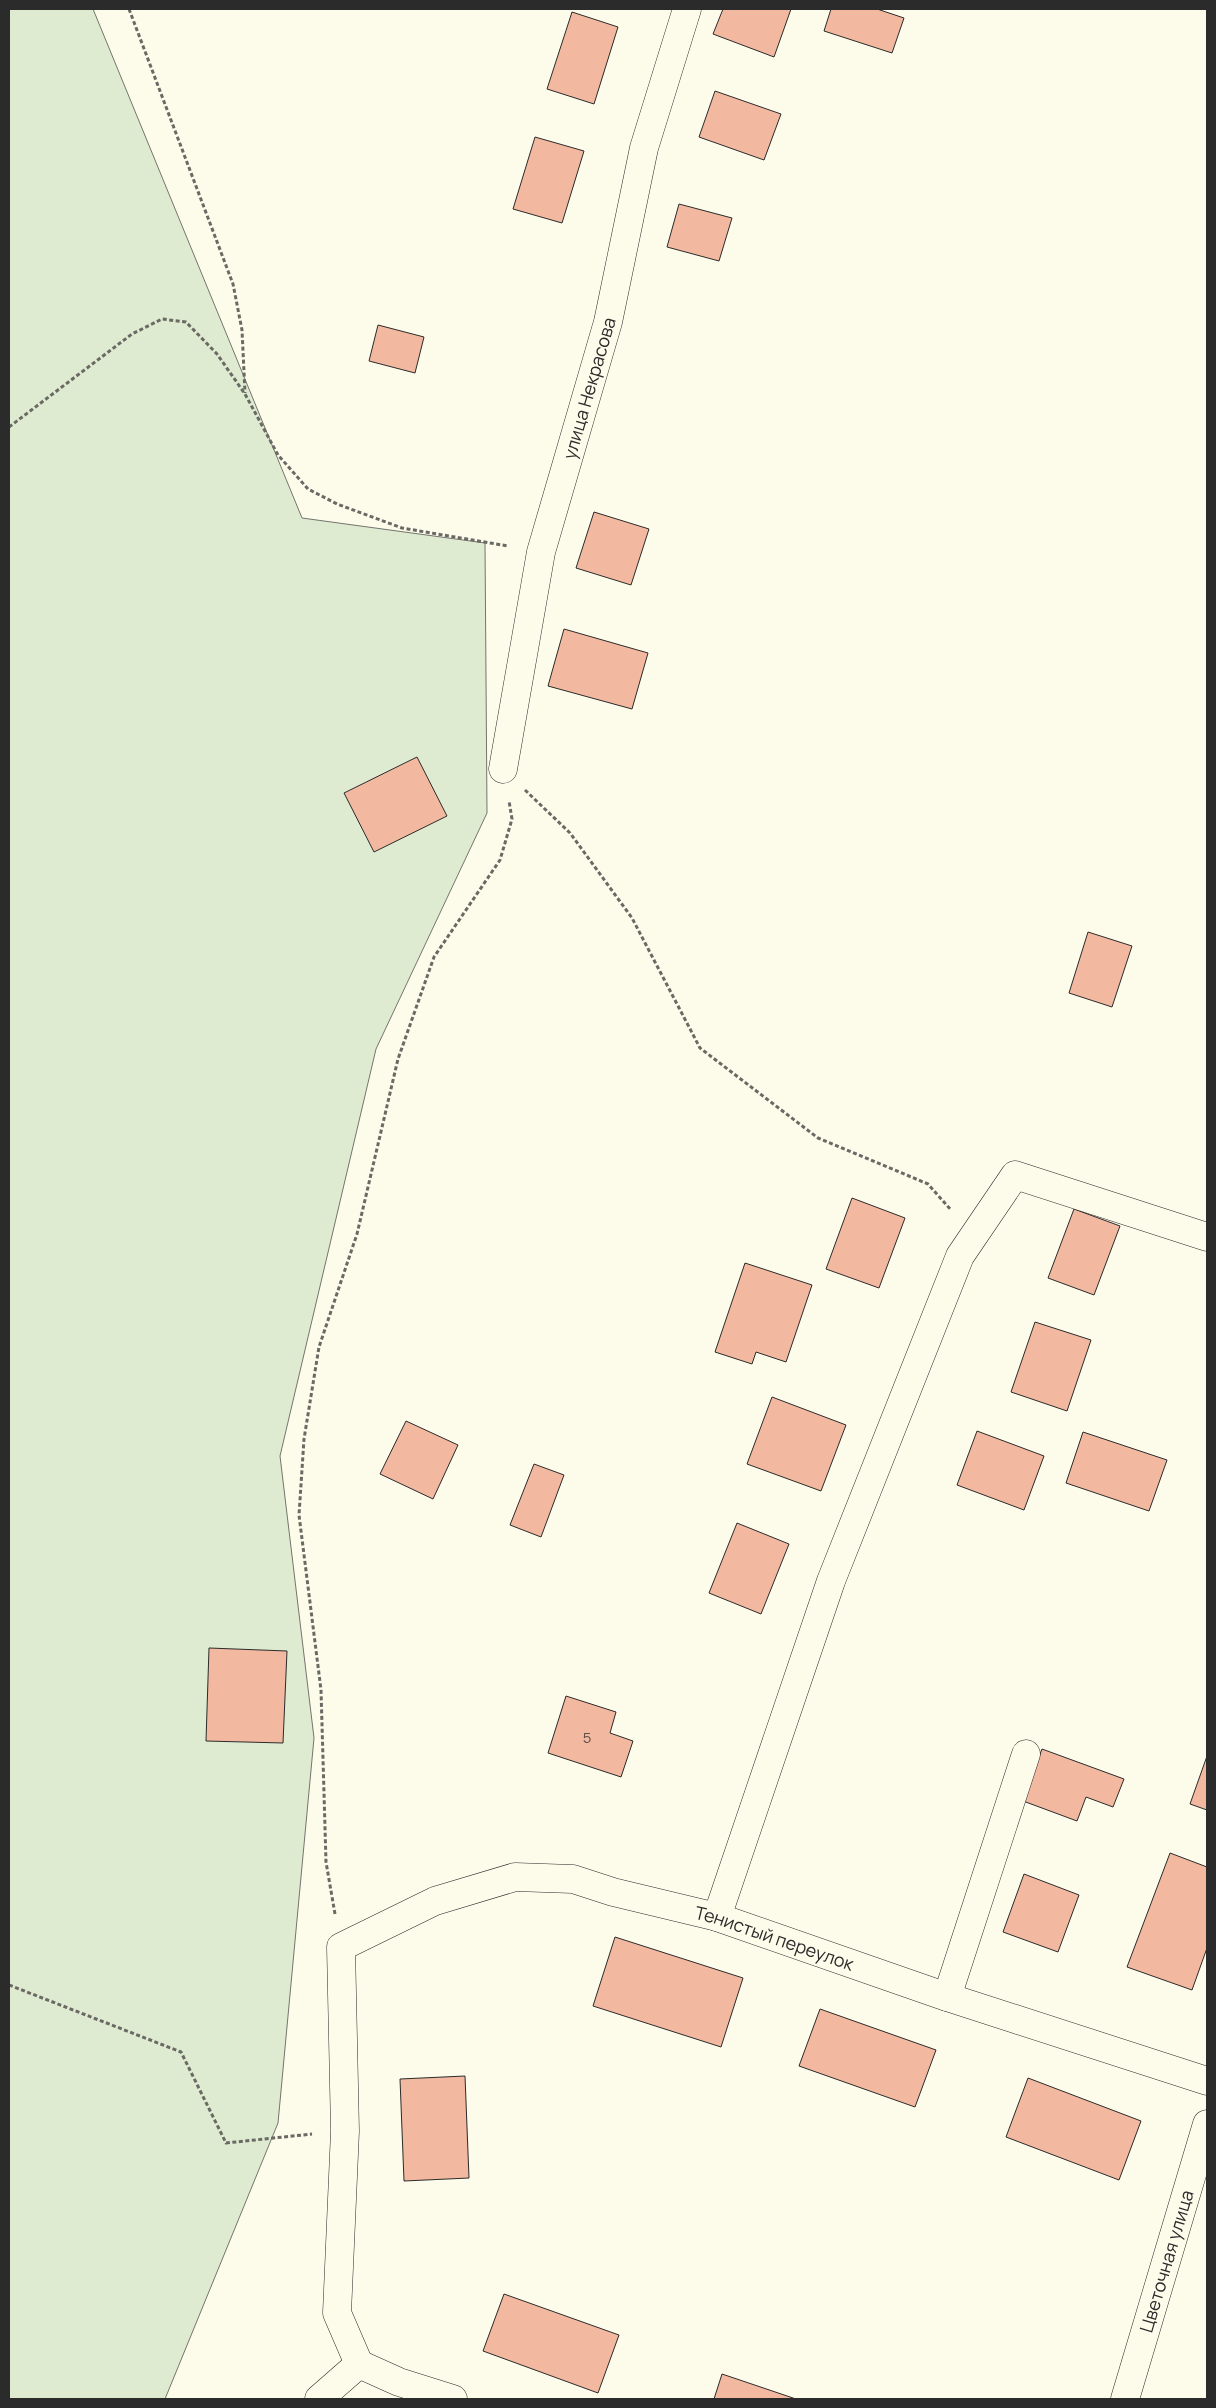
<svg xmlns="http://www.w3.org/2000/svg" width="1216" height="2408" font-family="Manrope,sans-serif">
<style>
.green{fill:#deebd1;stroke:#74746e}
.building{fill:#f2b8a0;stroke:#2b2b2b}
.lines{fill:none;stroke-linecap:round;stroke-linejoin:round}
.minor-casing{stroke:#2b2b2b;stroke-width:29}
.path{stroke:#6a6964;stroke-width:3;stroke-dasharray:4 2.5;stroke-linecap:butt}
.minor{stroke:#fdfbea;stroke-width:28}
.labels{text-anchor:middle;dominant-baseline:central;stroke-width:4;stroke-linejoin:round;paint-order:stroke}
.number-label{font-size:15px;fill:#5d4e48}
.street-label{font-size:18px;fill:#2b2b2b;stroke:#fdfbea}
</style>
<rect width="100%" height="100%" fill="#fdfbea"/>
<polygon class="green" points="9,9 93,9 302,518 485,543 487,813 376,1049 280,1456 314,1738 278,2123 165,2399 9,2399"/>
<g class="building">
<polygon points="723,9 791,9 774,57 713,34"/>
<polygon points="831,9 877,9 904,18 892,53 824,31"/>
<polygon points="572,12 618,27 594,104 547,89"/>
<polygon points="715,91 781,114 764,160 699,137"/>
<polygon points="535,137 584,151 562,223 513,209"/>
<polygon points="679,204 732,218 719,261 667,247"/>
<polygon points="378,325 424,337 415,373 369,361"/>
<polygon points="594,512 649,529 631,585 576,568"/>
<polygon points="564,629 648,653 632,709 548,686"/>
<polygon points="417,757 447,816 374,852 344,793"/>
<polygon points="1088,932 1132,946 1112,1007 1069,993"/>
<polygon points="852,1198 905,1218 879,1288 826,1269"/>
<polygon points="1074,1209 1120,1226 1094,1295 1048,1278"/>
<polygon points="745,1263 812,1285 786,1362 756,1352 752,1364 715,1352"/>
<polygon points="1035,1322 1091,1340 1067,1411 1011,1392"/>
<polygon points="772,1397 846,1425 821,1491 747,1464"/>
<polygon points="406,1421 458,1445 433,1499 380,1474"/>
<polygon points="977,1431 1044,1456 1024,1510 957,1485"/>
<polygon points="1083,1432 1167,1460 1149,1511 1066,1483"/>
<polygon points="534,1464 564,1475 541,1537 510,1525"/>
<polygon points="737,1523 789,1544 761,1614 709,1593"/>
<polygon points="209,1648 287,1651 283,1743 206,1741"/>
<polygon points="566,1696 616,1712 610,1733 633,1741 621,1777 548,1753"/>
<polygon points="1042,1749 1124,1779 1113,1807 1086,1797 1077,1821 1023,1801"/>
<polygon points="1207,1756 1207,1810 1190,1804"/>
<polygon points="1170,1853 1207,1867 1207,1948 1192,1990 1127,1967"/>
<polygon points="1024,1874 1079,1895 1058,1952 1003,1932"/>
<polygon points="615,1937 743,1978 721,2047 593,2006"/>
<polygon points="820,2009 936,2050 915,2107 799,2066"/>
<polygon points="465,2076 469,2178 404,2181 400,2079"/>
<polygon points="1028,2078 1141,2121 1119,2180 1006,2137"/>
<polygon points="504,2294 619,2335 598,2393 483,2351"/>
<polygon points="722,2374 796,2399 714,2399"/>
</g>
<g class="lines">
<defs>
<g id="minor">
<path id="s1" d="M503 769 541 552 608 322 644 148 687 9"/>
<polyline points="717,1917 831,1581 960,1256 1015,1175 1207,1237"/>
<polyline points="947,1997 1026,1754"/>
<path id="s2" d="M359 2364 337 2313 345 2131 341 1947 435 1901 515 1877 573 1879 613 1892 717 1917 947 1997 1207 2081"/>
<polyline points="359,2364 399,2382 453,2399"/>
<polyline points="319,2399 359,2364"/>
<path id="s3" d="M1125 2399 1207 2124"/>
</g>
</defs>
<use href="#minor" class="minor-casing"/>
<g class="path">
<polyline points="129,9 233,284 242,330 245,393"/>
<polyline points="9,427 132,334 162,319 186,322 217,354 245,394 278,455 308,489 337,504 402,528 508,546"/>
<polyline points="525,790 570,833 632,918 700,1048 818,1138 928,1184 951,1210"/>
<polyline points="335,1914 326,1862 321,1690 299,1515 304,1439 319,1347 357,1234 398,1059 434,957 500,860 512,819 509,801"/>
<polyline points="9,1985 181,2052 226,2143 312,2134"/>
</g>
<use href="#minor" class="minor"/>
</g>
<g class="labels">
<g class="number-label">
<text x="587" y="1737">5</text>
</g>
<g class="street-label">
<text stroke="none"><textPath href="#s1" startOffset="391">улица Некрасова</textPath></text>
<text stroke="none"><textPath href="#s2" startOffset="878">Тенистый переулок</textPath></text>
<text stroke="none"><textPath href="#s3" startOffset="144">Цветочная улица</textPath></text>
</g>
</g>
<rect width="1216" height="2408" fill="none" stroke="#2b2b2b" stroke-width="20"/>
</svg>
